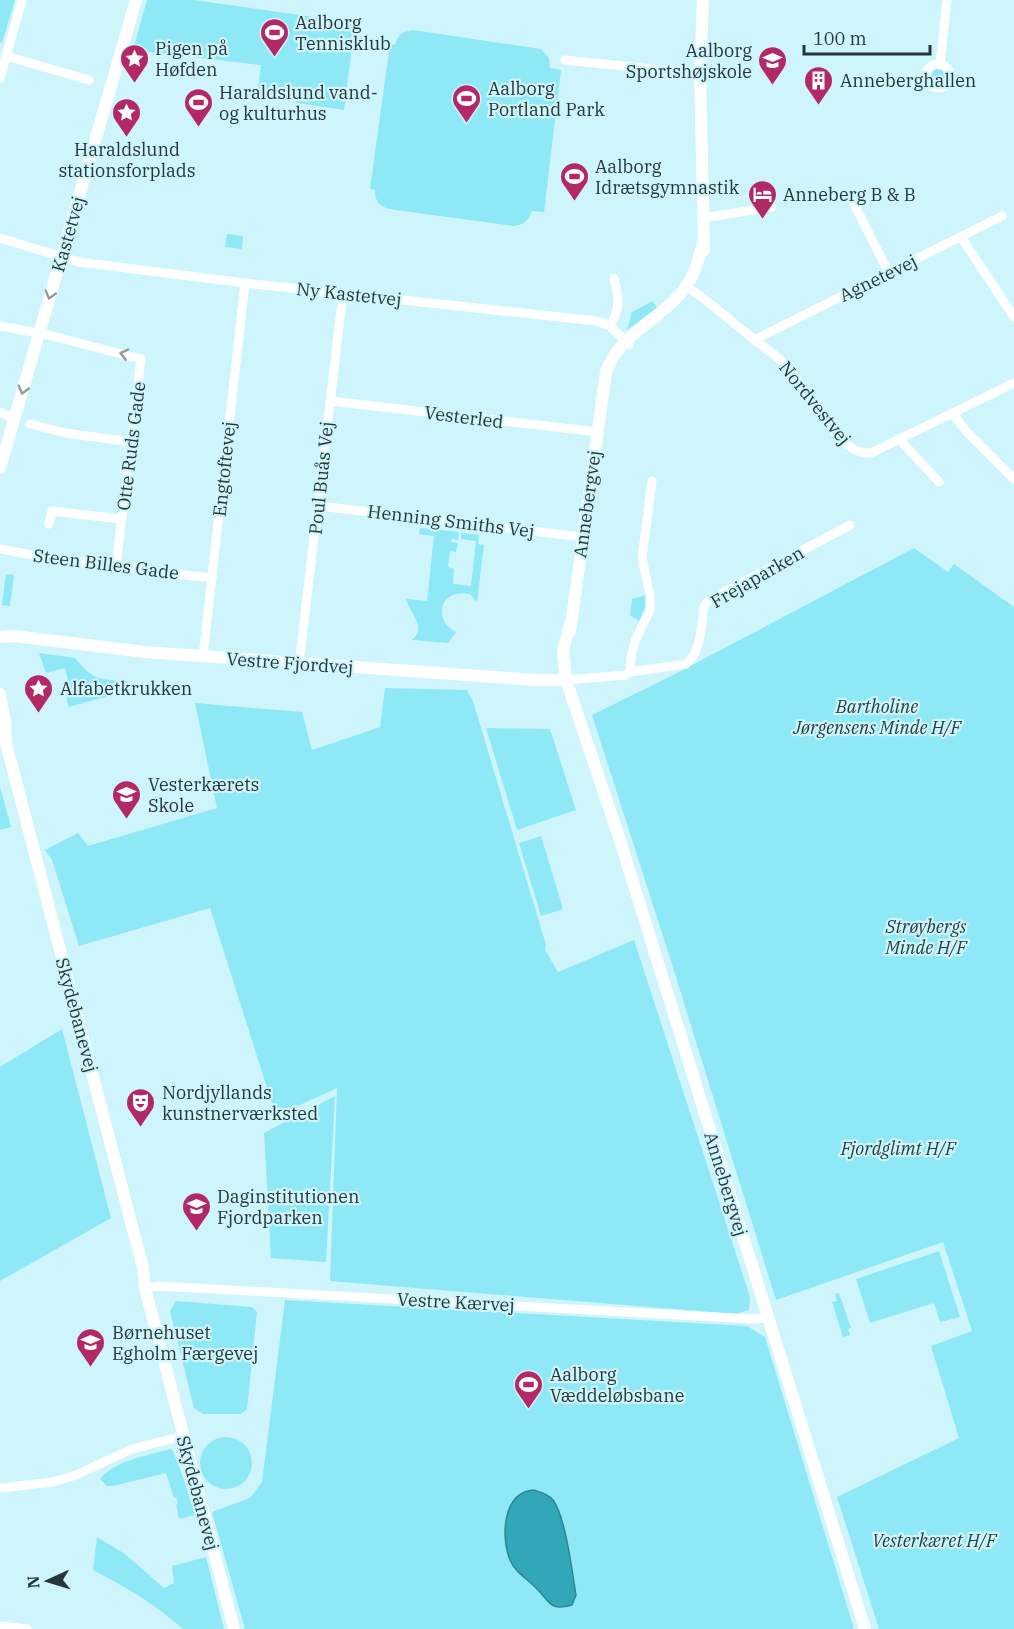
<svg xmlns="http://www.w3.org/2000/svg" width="1014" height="1629" font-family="'IBM Plex Serif',serif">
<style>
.green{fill:#8ee8f6}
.water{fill:#32a7b8;stroke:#2f8592;stroke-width:1.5}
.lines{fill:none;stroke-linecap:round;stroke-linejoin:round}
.minor{stroke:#fff;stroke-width:9}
.tertiary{stroke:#fff;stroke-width:12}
.oneway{stroke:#939a9c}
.labels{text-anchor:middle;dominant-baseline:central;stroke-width:4.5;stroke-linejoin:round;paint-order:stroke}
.poi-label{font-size:18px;fill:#273638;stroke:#cef5fb;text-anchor:start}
.street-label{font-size:18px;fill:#273638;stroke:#cef5fb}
.park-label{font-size:18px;font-style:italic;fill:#263f43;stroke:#cef5fb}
</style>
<rect width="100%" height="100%" fill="#cef5fb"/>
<g class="green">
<polygon points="0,0 15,0 2,43 0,42"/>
<polygon points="147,0 194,0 355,23 344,110 298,103 292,98 281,94 259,90 258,88 261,65 133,50"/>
<path d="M413 30 541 49 549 58 550 68 561 70 544 212 532 211C528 221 524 225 513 226L389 209C379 206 375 201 375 190L370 189 390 44 395 45C398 34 402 32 413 30Z"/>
<circle cx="938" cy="76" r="7"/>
<polygon points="227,234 243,236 242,249 225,247"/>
<polygon points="653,301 657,308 627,330 632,312"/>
<path d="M420 528 459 532 458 540 452 539 451 542 458 543 456 552 450 551 448 567 454 569 453 584 471 586 476 541 461 539V533L479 535 478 544 484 545 477 602 470 594C438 588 433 621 456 632L448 643 412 640C428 627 410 614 406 599L427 601 434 536 419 534Z"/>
<polygon points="914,548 948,572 954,564 1014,607 1014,1629 879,1629 837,1497 959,1438 931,1346 972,1331 943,1242 776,1300 671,961 592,715 679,672"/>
<polygon points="6,574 14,575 10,606 2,605"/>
<polygon points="646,595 645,609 639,621 630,615 632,599"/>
<path d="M39 653 75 658C95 682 99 679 128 681L126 691 69 707 66 698 72 696 65 668 46 673Z"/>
<polygon points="385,688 467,690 473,701 546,945 545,950 558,972 634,940 750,1297 749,1310 736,1314 330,1281 337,1088 276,1116 210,908 79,946 52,860 45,850 78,833 88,846 217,808 195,703 302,712 312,750 380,727"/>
<polygon points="486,728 550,729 576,810 517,830"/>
<polygon points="0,787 11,827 0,830"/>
<polygon points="541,836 563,909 541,916 519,843"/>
<polygon points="62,1029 111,1218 0,1281 0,1067"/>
<polygon points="335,1096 326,1262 271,1258 264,1133"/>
<polygon points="939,1251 960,1317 940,1322 934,1303 870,1323 856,1279"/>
<polygon points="839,1293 851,1328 848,1329 850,1335 843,1337 832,1302 837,1301 835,1294"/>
<polygon points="285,1300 747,1326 765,1337 854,1629 245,1629 212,1512 250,1498 262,1482"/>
<polygon points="176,1301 252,1307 257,1312 247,1409 241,1414 203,1414 194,1408 170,1311"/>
<circle cx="226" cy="1463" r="26"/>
<path d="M170 1449 173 1451 183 1477 195 1515 179 1519 176 1505 178 1504 176 1497 174 1498 166 1473 113 1486H107L100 1479C116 1460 147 1456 170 1449Z"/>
<path d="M97 1537 125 1554 164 1588 174 1583 172 1566 206 1557 224 1629H183C155 1604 126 1587 93 1570Z"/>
</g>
<path class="water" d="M533 1490C540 1492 548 1494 553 1500 566 1518 572 1572 576 1595L572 1605C549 1612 550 1601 535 1587 526 1578 515 1572 510 1560 501 1538 502 1493 533 1490Z"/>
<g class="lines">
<g class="minor">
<polyline points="6,56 89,80"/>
<polyline points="565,60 700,74"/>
<circle cx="938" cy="76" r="12"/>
<polyline points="940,65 947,0"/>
<polyline points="0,78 22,0"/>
<polyline points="853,202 889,273"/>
<polyline points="703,218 772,207"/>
<polyline points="961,237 1014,317"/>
<polyline points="0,238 79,262 245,283 597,321 610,326 629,345"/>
<path d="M693 291C715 306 734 324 755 340 767 350 780 357 790 370 806 390 819 414 836 434 846 445 856 454 871 453L1014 383"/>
<polyline points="0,326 48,335 141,359 116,566"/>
<path d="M610 326C621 306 619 299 614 278"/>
<polyline points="754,340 1002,216"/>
<polyline points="330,401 598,432"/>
<polyline points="0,412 14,419"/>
<polyline points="952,413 966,431 1014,479"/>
<polyline points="30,424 65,433 132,442"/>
<polyline points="899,439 939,482"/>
<polyline points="319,506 583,537"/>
<polyline points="49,524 52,511 121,519"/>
<polyline points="0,549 59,560 212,578"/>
<polyline points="203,656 245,283"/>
<polyline points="299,664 343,293"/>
<polyline points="630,672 631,658 635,641 650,610 650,596 642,558 652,481"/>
<path d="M566 680 626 675 630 672 686 664C702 651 701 626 704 606L708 601 850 525"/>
<polyline points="145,1288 159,1286 751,1319 769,1318"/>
<polyline points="0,1488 53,1482 76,1475 132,1449 183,1436"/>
<polyline points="0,1626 27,1629"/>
</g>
<g class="tertiary">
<polyline points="703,0 700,74 704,250"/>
<polyline points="0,468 136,0"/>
<polyline points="570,625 563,650 566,680 618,834 865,1629"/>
<path d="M570 632 606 372C621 332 656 323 681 293 694 279 698 261 703 243"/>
<polyline points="0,637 14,636 145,652 536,680 566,680"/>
<polyline points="0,694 5,721 6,743 143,1268 145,1288 234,1629"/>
</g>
</g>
<defs><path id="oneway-chevron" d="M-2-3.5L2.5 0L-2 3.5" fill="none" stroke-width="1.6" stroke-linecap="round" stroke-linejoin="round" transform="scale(1.5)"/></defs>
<g class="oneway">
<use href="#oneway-chevron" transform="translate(50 295) rotate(106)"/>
<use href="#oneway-chevron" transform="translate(124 354) rotate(-166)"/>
<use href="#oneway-chevron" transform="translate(23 390) rotate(106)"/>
</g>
<defs>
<symbol id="stadium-pin" viewBox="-11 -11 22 30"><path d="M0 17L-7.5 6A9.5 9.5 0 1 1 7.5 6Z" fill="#b32967" stroke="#cef5fb"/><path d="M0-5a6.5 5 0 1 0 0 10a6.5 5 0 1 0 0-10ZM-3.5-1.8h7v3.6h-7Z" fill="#fff"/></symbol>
<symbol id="sight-pin" viewBox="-11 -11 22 30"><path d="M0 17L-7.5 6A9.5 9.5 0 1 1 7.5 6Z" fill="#b32967" stroke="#cef5fb"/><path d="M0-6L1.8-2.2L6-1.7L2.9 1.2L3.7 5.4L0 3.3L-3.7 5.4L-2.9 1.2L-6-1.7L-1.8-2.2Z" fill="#fff"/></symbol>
<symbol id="school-pin" viewBox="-11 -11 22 30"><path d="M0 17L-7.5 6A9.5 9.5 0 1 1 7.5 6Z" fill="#b32967" stroke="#cef5fb"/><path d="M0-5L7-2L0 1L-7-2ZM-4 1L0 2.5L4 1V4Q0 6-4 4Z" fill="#fff"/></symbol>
<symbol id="building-pin" viewBox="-11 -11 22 30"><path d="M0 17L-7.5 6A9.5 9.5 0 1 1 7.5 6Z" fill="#b32967" stroke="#cef5fb"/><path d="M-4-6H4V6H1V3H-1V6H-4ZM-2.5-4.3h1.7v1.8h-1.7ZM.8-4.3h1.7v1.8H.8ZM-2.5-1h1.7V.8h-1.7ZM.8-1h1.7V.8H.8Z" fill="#fff"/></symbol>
<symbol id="hotel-pin" viewBox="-11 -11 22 30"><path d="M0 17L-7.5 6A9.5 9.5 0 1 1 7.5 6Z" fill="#b32967" stroke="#cef5fb"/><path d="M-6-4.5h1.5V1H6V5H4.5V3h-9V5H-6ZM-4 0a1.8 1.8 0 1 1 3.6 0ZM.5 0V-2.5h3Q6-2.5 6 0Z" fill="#fff"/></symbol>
<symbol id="theatre-pin" viewBox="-11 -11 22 30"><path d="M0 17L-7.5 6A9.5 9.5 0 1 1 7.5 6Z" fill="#b32967" stroke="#cef5fb"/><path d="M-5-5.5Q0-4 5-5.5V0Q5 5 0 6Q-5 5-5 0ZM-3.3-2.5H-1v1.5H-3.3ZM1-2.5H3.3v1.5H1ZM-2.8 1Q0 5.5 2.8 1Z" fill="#fff"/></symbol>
</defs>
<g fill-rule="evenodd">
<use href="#stadium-pin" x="258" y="16" width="33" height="45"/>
<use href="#sight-pin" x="118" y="42" width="33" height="45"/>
<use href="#school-pin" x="756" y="44" width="33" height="45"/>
<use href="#building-pin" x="802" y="64" width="33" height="45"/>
<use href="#stadium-pin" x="450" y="82" width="33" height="45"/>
<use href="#stadium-pin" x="182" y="86" width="33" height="45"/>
<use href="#sight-pin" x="110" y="96" width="33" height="45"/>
<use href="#stadium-pin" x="558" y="160" width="33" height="45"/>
<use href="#hotel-pin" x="746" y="178" width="33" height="45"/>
<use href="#sight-pin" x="22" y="672" width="33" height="45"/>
<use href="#school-pin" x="110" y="778" width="33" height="45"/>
<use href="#theatre-pin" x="124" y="1086" width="33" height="45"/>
<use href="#school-pin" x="180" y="1190" width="33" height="45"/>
<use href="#school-pin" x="74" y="1326" width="33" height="45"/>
<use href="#stadium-pin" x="512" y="1368" width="33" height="45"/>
</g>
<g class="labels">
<g class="poi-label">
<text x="295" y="22">Aalborg<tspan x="295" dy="21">Tennisklub</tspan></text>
<text x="155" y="48">Pigen på<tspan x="155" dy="21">Høfden</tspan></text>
<text x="752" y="50" text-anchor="end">Aalborg<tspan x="752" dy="21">Sportshøjskole</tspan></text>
<text x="840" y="80">Anneberghallen</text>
<text x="488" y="88">Aalborg<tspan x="488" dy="21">Portland Park</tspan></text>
<text x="219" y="92">Haraldslund vand-<tspan x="219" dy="21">og kulturhus</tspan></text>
<text x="127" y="149" text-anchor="middle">Haraldslund<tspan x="127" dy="21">stationsforplads</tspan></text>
<text x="595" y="166">Aalborg<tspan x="595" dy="21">Idrætsgymnastik</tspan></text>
<text x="783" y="194">Anneberg B &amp; B</text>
<text x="60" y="688">Alfabetkrukken</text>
<text x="148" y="784">Vesterkærets<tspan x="148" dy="21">Skole</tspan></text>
<text x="162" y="1092">Nordjyllands<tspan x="162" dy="21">kunstnerværksted</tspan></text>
<text x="217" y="1196">Daginstitutionen<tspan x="217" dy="21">Fjordparken</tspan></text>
<text x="112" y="1332">Børnehuset<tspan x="112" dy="21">Egholm Færgevej</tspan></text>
<text x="550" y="1374">Aalborg<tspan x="550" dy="21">Væddeløbsbane</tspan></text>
</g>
<g class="street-label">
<text transform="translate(68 234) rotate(-74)">Kastetvej</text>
<text transform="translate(878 278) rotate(-26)">Agnetevej</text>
<text transform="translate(349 294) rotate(6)">Ny Kastetvej</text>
<text transform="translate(815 403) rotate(51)">Nordvestvej</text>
<text transform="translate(464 417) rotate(7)">Vesterled</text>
<text transform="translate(131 446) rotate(-83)">Otte Ruds Gade</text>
<text transform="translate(224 469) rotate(-84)">Engtoftevej</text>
<text transform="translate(321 478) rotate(-84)">Poul Buås Vej</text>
<text transform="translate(587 504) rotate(-82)">Annebergvej</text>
<text transform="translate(451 521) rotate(7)">Henning Smiths Vej</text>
<text transform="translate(106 564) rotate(7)">Steen Billes Gade</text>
<text transform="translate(757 577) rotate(-30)">Frejaparken</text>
<text transform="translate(290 663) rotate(4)">Vestre Fjordvej</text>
<text transform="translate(77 1015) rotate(75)">Skydebanevej</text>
<text transform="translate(726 1184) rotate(73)">Annebergvej</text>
<text transform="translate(456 1302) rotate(3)">Vestre Kærvej</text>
<text transform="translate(198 1493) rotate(75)">Skydebanevej</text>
</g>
<g class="park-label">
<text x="877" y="706">Bartholine<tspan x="877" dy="21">Jørgensens Minde H/F</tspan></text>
<text x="926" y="926">Strøybergs<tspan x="926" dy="21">Minde H/F</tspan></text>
<text x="898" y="1148">Fjordglimt H/F</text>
<text x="934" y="1540">Vesterkæret H/F</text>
</g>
</g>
<g transform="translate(48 1581) rotate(266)" stroke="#cef5fb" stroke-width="4.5" paint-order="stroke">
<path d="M0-4.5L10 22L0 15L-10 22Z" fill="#273638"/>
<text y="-9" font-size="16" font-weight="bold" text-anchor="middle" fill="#273638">N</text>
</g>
<path d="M804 45v9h126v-9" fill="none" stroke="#273638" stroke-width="3"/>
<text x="813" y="45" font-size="18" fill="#273638" stroke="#cef5fb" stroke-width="4.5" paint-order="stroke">100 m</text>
</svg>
